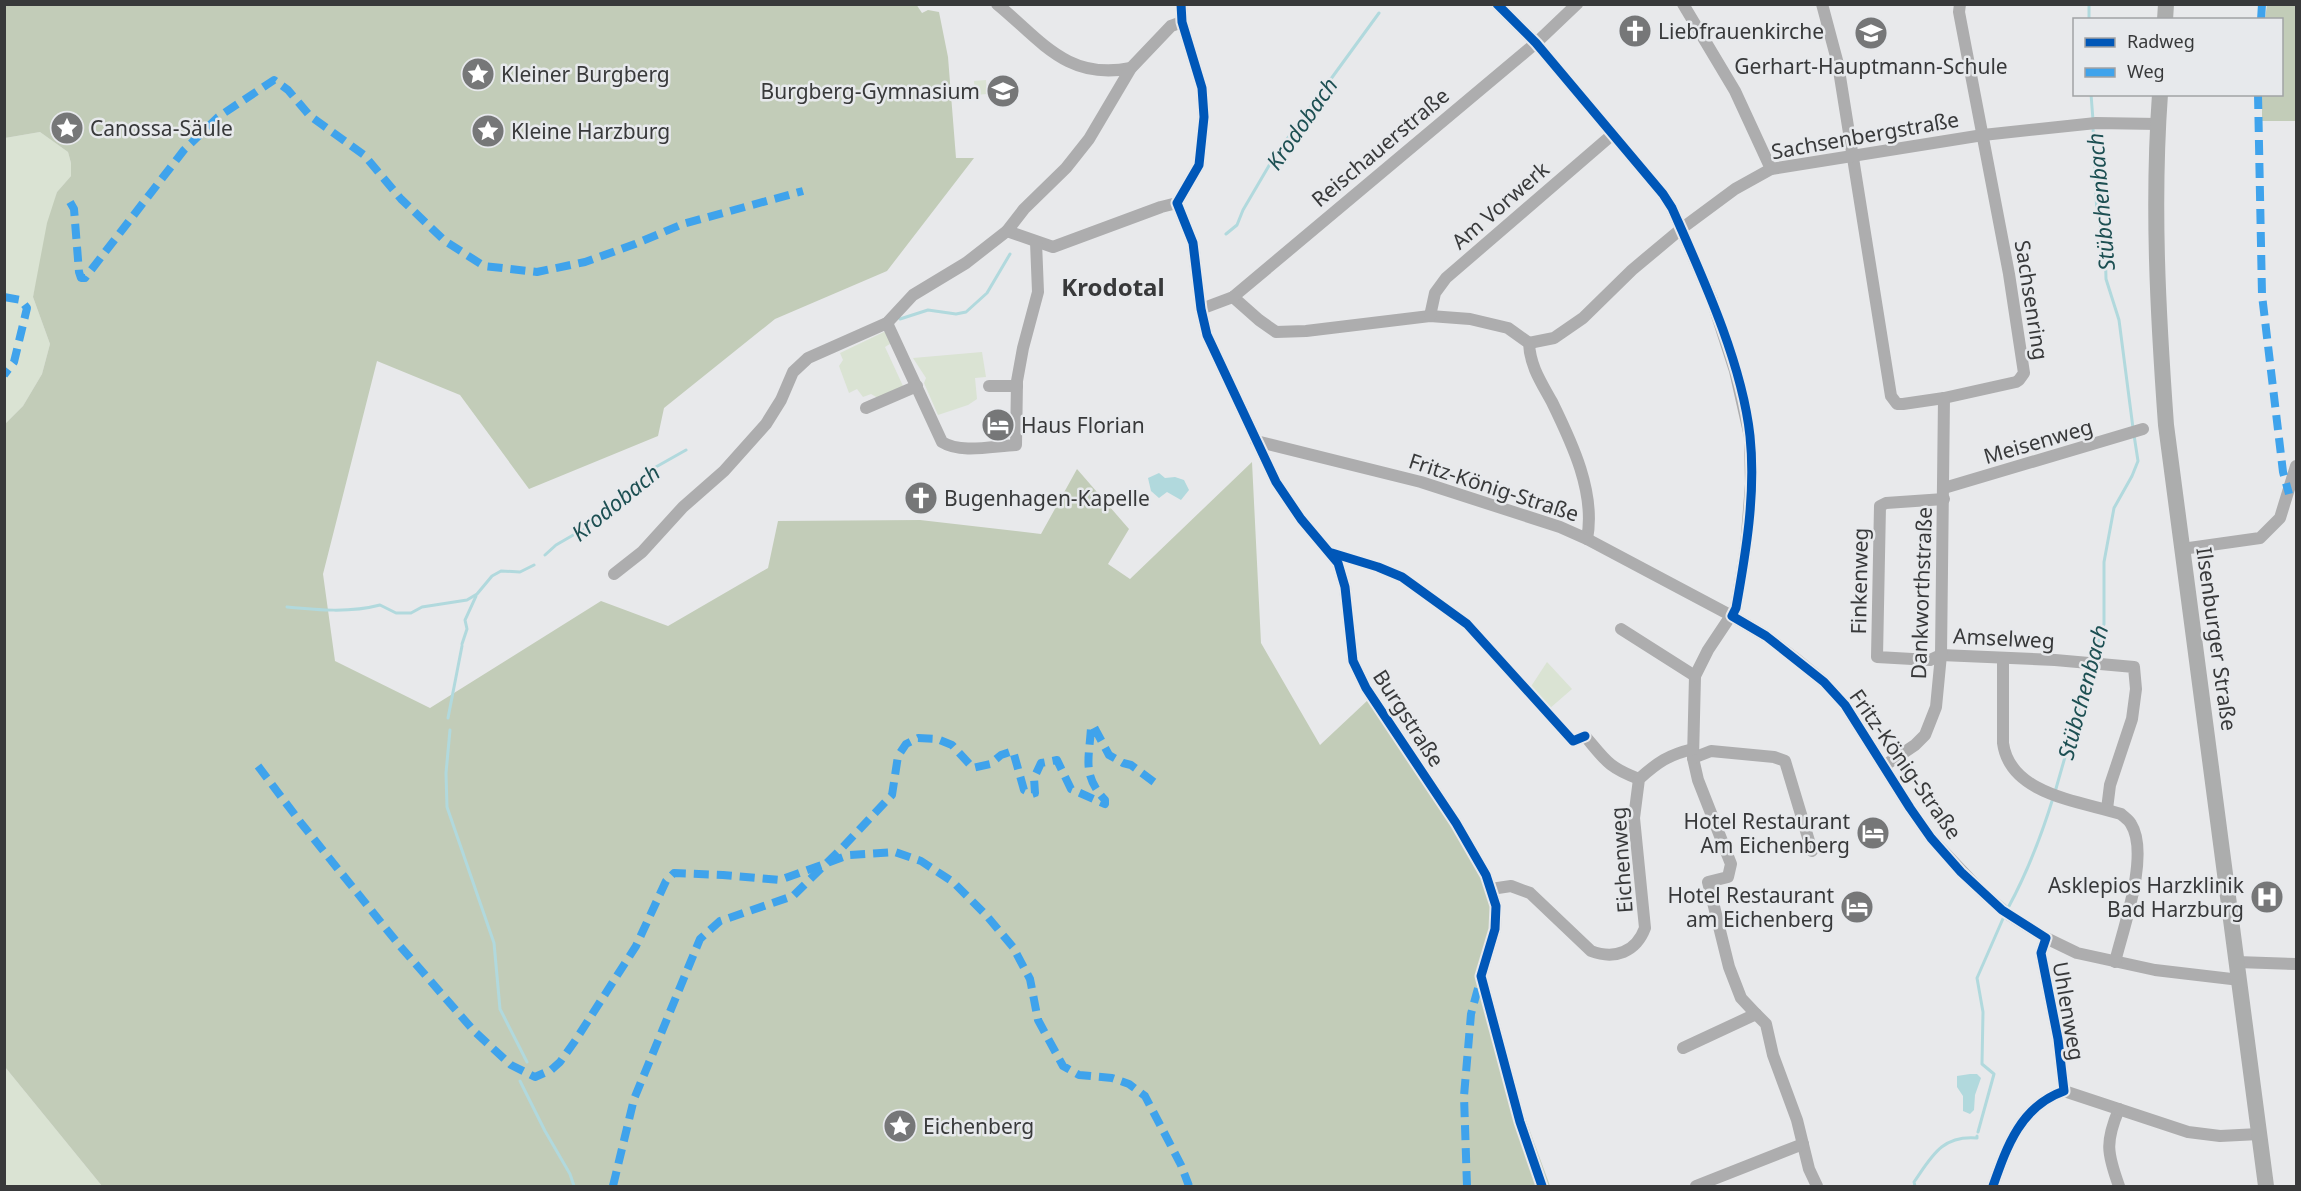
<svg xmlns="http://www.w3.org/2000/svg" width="2301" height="1191" font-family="'Noto Sans',sans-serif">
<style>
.green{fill:#dae3d3}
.forest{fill:#c2ccb8}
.water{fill:#b1d9dd}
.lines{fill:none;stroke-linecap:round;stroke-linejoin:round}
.stream{stroke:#b1d9dd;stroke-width:3}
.street{stroke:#adadae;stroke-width:12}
.secondary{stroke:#acadad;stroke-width:16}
.quiet{stroke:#3fa3ec;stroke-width:8;stroke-dasharray:15 8;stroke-linecap:butt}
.cycleway-casing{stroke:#e7e9ec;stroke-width:13}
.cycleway{stroke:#0057b8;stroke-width:9}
.labels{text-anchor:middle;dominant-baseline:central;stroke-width:5;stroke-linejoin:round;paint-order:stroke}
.poi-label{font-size:21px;fill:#38393a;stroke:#e7e9ec;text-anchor:start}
.street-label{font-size:21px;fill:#38393a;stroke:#e7e9ec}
.water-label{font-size:22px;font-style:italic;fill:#1c4f52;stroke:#e7e9ec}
.quarter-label{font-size:24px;font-weight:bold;fill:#38393a;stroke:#e7e9ec}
</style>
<rect width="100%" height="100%" fill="#e8e9eb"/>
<g class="green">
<polygon points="986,80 987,94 975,95 974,81"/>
<polygon points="40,132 68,152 71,163 71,176 57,192 33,297 50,344 42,374 23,406 5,424 5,138"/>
<polygon points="888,330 893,342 885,347 903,386 878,398 871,394 863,397 857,389 849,393 839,366 843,360 840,353"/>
<polygon points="982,352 986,377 975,378 977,399 968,405 938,415 924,383 926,378 913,358"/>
<polygon points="1547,662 1572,689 1549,709 1530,688"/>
<polygon points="5,1067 102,1186 5,1186"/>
</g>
<g class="forest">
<polygon points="916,4 922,13 928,10 939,12 948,57 956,158 974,158 887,271 775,319 664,408 658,436 529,489 460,395 377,361 323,574 335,661 430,708 601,601 668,626 768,568 778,521 920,520 1041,534 1077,469 1129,529 1108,564 1130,579 1252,462 1261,643 1320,745 1368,700 1480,869 1490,901 1491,928 1477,971 1489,1019 1550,1186 102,1186 5,1067 5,424 23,406 42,374 50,344 33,297 47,223 57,192 71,176 71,163 68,152 40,132 5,138 5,5"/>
<polygon points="2267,5 2296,5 2296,121 2262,121 2262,95 2282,94 2282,20 2265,19"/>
</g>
<g class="water">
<polygon points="1159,473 1165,478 1175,477 1184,480 1189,490 1181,500 1167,492 1159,498 1151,491 1148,478"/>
<polygon points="1970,1074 1977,1074 1981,1078 1975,1095 1974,1110 1970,1114 1963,1111 1963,1096 1957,1087 1957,1076"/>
</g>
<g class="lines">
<g class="stream">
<polyline points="2089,4 2089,20"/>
<polyline points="2091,94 2093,120"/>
<polyline points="2093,127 2097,215 2105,239 2106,279 2119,320 2133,428"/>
<polyline points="1226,234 1237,225 1243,210 1274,157 1379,13"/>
<polyline points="900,319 928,310 956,314 966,312 987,293 1010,254"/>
<polyline points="545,555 556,545 594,523 647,472 686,450"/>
<path d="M287 607C318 610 350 613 380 605L396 613H411L422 607 467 600 477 594 492 576 501 571 520 572 534 565"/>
<polyline points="462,644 467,629 465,620 476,596"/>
<polyline points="2093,659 2104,624 2104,562 2114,508 2132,476 2138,461 2134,435"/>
<polyline points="448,718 462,646"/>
<polyline points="450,730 446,773 447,807 494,943 500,1009 527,1062"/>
<polyline points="2055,792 2091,666"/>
<path d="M2008 908C2027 873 2041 837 2053 798"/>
<polyline points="520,1081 545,1131 570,1174 574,1186"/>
<polyline points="1978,1132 1994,1074 1982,1064 1983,1012 1977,978 2005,914"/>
<path d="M1915 1186 1914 1182C1932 1156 1942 1135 1977 1138V1136"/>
</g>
<g class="street">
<path d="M997 4C1041 40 1067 81 1131 68"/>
<polyline points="1181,4 1182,22 1202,88 1204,117 1199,165 1177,203 1193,243 1201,309 1207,335 1276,482 1301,519 1338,563 1345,587 1353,661 1366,688 1456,823 1486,875 1496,906 1495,929 1481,976 1520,1122 1542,1186"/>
<polyline points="1497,4 1536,43 1663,194 1672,208 1712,300 1735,371 1750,437 1751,484 1746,547 1736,608 1708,650 1695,676 1693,758 1698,780 1731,864 1728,877 1708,882 1729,967 1741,998 1756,1014"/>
<polyline points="1683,4 1735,91 1771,169"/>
<polyline points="1822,4 1838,64 1891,396 1897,404 1903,404 1944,398 2016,382 2019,380 2024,373 2009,274 1959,12 1960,4"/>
<polyline points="1007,231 1053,247 1161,207 1177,203"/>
<path d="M1233 297 1259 320 1276 332 1306 331 1430 316 1470 319 1508 328 1529 343C1530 366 1541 382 1552 402 1572 443 1596 493 1587 539"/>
<polyline points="1201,309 1233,297 1536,43 1577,4"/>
<polyline points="1430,316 1435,293 1446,278 1613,134"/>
<path d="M887 323 942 442C961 454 993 446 1016 445L1017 381 1023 348 1038 292 1036 242"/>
<polyline points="1529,343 1554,338 1583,318 1632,270 1681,229 1735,189 1771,169 1983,135 2096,123 2158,124"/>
<polyline points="989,386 1017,386"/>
<polyline points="866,408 917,386"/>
<polyline points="1256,441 1421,482 1560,527 1587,539 1732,616 1766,636 1796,659 1824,682 1845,705 1910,808 1931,838 1982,892 2009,915 2046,938 2077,953 2155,970 2240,980"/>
<polyline points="1944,488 2143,429"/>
<polyline points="1944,499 1886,503 1880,506 1877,657 1930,660 1941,655 2055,660 2134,667 2136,689 2132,719 2110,785 2107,809"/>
<polyline points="2182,549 2260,538 2280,518 2296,466"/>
<polyline points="614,574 642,552 683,507 724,471 766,424 781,400 793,372 808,358 887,323 913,295 966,263 1007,231 1024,209 1066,168 1089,139 1131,68 1171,26 1182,22"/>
<polyline points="1621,629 1695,676"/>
<path d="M2003 658V743C2010 795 2080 801 2121 814 2124 817 2129 820 2131 824 2150 854 2123 929 2115 962"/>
<path d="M1585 736C1606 761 1608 767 1639 779"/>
<polyline points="1693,758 1711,751 1774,757 1785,761 1812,851"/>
<polyline points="1884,766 1915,745 1925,735 1936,707 1941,655 1944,398"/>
<path d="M1491 889 1511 886 1530 893 1591 951C1615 960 1636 952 1645 928L1634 818 1639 779C1658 762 1668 755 1693 749"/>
<polyline points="2046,938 2041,953 2058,1039 2064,1091"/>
<polyline points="2237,962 2296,964"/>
<polyline points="1683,1048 1756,1014 1766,1024 1773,1055 1797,1120 1809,1169 1817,1186"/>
<path d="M2119 1109C2105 1142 2107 1153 2119 1186"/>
<polyline points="1696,1186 1803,1144"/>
<path d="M1993 1186C2007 1146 2021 1106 2064 1091L2188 1132 2220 1136 2259 1134"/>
</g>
<g class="secondary">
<polyline points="2165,20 2166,4"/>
<path d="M2160 94C2152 205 2158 314 2166 425L2266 1186"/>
</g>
<g class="quiet">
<polyline points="2261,20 2262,4"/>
<polyline points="2258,94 2262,295 2283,472 2289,494"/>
<polyline points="70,202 74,209 79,272 81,278 85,278 184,150 218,117 274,80 288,90 310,116 364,155 401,199 445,241 484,266 537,272 585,262 635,244 683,224 803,191"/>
<polyline points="4,297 21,300 27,308 14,362 4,375"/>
<polyline points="258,766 301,823 400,946 474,1031 511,1065 535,1077 551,1070 560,1062 575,1041 636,946 666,881 674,873 723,875 780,880 849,855 895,852 921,861 953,882 986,915 1013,947 1030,979 1038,1020 1063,1066 1079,1075 1112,1078 1129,1084 1145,1096 1181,1165 1189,1186"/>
<path d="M613 1186 634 1099 700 939 720 921 793 896 840 850 892 795 898 756 906 744 918 738 937 739 952 745 973 768 990 764 1001 755 1013 751 1024 790 1032 794 1035 793 1034 778 1041 763 1057 760 1071 789 1105 804V800C1082 775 1089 760 1091 728L1093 725 1109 755 1123 763 1131 765 1158 785"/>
<polyline points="1467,1186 1464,1096 1471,1014 1480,981"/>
</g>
<defs>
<g id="cycleway">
<polyline points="1181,4 1182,22 1202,88 1204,117 1199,165 1177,203 1193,243 1201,309 1207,335 1276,482 1301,519 1338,563 1345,587 1353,661 1366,688 1456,823 1486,875 1496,906 1495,929 1481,976 1520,1122 1542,1186"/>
<path d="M1497 4 1536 43 1663 194 1672 208C1702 276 1742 362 1750 436 1756 493 1746 552 1736 608L1732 616 1766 636 1824 682 1845 705 1910 808 1931 838 1961 872 2002 910 2046 938 2041 953 2058 1039 2064 1091C2021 1106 2007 1146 1993 1186"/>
<polyline points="1332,553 1378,567 1402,577 1467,624 1573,741 1585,736"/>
</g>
</defs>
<use href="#cycleway" class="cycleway-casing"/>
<use href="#cycleway" class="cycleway"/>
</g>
<defs>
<symbol id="church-disc" viewBox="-11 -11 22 22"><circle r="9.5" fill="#767778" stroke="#e7e9ec"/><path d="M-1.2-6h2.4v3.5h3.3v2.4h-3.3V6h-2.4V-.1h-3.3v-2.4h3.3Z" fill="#fff"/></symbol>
<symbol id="school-disc" viewBox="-11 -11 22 22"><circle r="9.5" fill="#767778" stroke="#e7e9ec"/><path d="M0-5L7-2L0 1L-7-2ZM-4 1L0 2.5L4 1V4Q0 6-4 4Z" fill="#fff"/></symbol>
<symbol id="sight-disc" viewBox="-11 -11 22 22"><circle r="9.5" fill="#767778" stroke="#e7e9ec"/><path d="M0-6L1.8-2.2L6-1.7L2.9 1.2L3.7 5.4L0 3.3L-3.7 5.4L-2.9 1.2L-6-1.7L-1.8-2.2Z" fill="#fff"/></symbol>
<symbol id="hotel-disc" viewBox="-11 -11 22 22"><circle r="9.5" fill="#767778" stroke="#e7e9ec"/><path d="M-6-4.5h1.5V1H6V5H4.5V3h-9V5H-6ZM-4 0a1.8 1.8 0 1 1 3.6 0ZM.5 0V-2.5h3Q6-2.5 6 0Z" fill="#fff"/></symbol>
<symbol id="hospital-disc" viewBox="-11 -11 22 22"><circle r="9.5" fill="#767778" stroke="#e7e9ec"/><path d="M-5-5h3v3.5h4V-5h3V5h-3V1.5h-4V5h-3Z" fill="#fff"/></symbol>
</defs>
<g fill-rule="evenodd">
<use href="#church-disc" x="1616" y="12" width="38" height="38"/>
<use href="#school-disc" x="1852" y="14" width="38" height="38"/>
<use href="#sight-disc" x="459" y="55" width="38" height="38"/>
<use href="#school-disc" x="984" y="72" width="38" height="38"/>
<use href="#sight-disc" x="48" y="109" width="38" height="38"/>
<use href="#sight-disc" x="469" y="112" width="38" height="38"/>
<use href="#hotel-disc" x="979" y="406" width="38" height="38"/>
<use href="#church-disc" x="902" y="479" width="38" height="38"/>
<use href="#hotel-disc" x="1854" y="814" width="38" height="38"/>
<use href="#hospital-disc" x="2248" y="878" width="38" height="38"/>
<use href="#hotel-disc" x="1838" y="888" width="38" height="38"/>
<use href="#sight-disc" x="881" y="1107" width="38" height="38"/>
</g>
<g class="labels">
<g class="poi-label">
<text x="1658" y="31">Liebfrauenkirche</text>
<text x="1871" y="66" text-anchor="middle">Gerhart-Hauptmann-Schule</text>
<text x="501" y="74">Kleiner Burgberg</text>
<text x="980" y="91" text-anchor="end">Burgberg-Gymnasium</text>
<text x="90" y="128">Canossa-Säule</text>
<text x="511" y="131">Kleine Harzburg</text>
<text x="1021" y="425">Haus Florian</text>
<text x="944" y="498">Bugenhagen-Kapelle</text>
<text x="1850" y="821" text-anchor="end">Hotel Restaurant<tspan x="1850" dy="24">Am Eichenberg</tspan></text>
<text x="2244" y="885" text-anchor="end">Asklepios Harzklinik<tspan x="2244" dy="24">Bad Harzburg</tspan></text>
<text x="1834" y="895" text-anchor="end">Hotel Restaurant<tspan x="1834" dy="24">am Eichenberg</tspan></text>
<text x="923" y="1126">Eichenberg</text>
</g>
<g class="street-label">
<text transform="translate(1865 135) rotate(-10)">Sachsenbergstraße</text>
<text transform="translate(1380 147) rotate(-40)">Reischauerstraße</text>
<text transform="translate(1500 205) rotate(-41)">Am Vorwerk</text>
<text transform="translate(2032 300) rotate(81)">Sachsenring</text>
<text transform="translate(2038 441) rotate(-16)">Meisenweg</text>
<text transform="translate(1494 487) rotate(18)">Fritz-König-Straße</text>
<text transform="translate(1859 581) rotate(-89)">Finkenweg</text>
<text transform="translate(1921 593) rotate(-88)">Dankworthstraße</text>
<text transform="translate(2004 638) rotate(3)">Amselweg</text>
<text transform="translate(2217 639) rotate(82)">Ilsenburger Straße</text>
<text transform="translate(1409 718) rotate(57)">Burgstraße</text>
<text transform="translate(1906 764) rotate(55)">Fritz-König-Straße</text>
<text transform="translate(1621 860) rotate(-94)">Eichenweg</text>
<text transform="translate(2069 1011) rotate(80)">Uhlenweg</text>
</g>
<g class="water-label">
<text transform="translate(1301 123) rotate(-55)">Krodobach</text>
<text transform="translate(2100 202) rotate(-95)">Stübchenbach</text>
<text transform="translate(615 502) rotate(-39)">Krodobach</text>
<text transform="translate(2082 692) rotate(-75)">Stübchenbach</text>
</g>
<g class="quarter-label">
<text x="1113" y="286">Krodotal</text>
</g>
</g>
<rect width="2301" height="1191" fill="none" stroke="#38393a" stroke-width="12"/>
<rect x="2073" y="18" width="210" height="78" fill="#e7e9ec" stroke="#a1a3a5" stroke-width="1.5"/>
<rect x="2085" y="38" width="30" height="9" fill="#0057b8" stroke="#a1a3a5" stroke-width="1.5"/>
<text x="2127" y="48" font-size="18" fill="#38393a">Radweg</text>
<rect x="2085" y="68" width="30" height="9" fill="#3fa3ec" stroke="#a1a3a5" stroke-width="1.5"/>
<text x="2127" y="78" font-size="18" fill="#38393a">Weg</text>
</svg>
